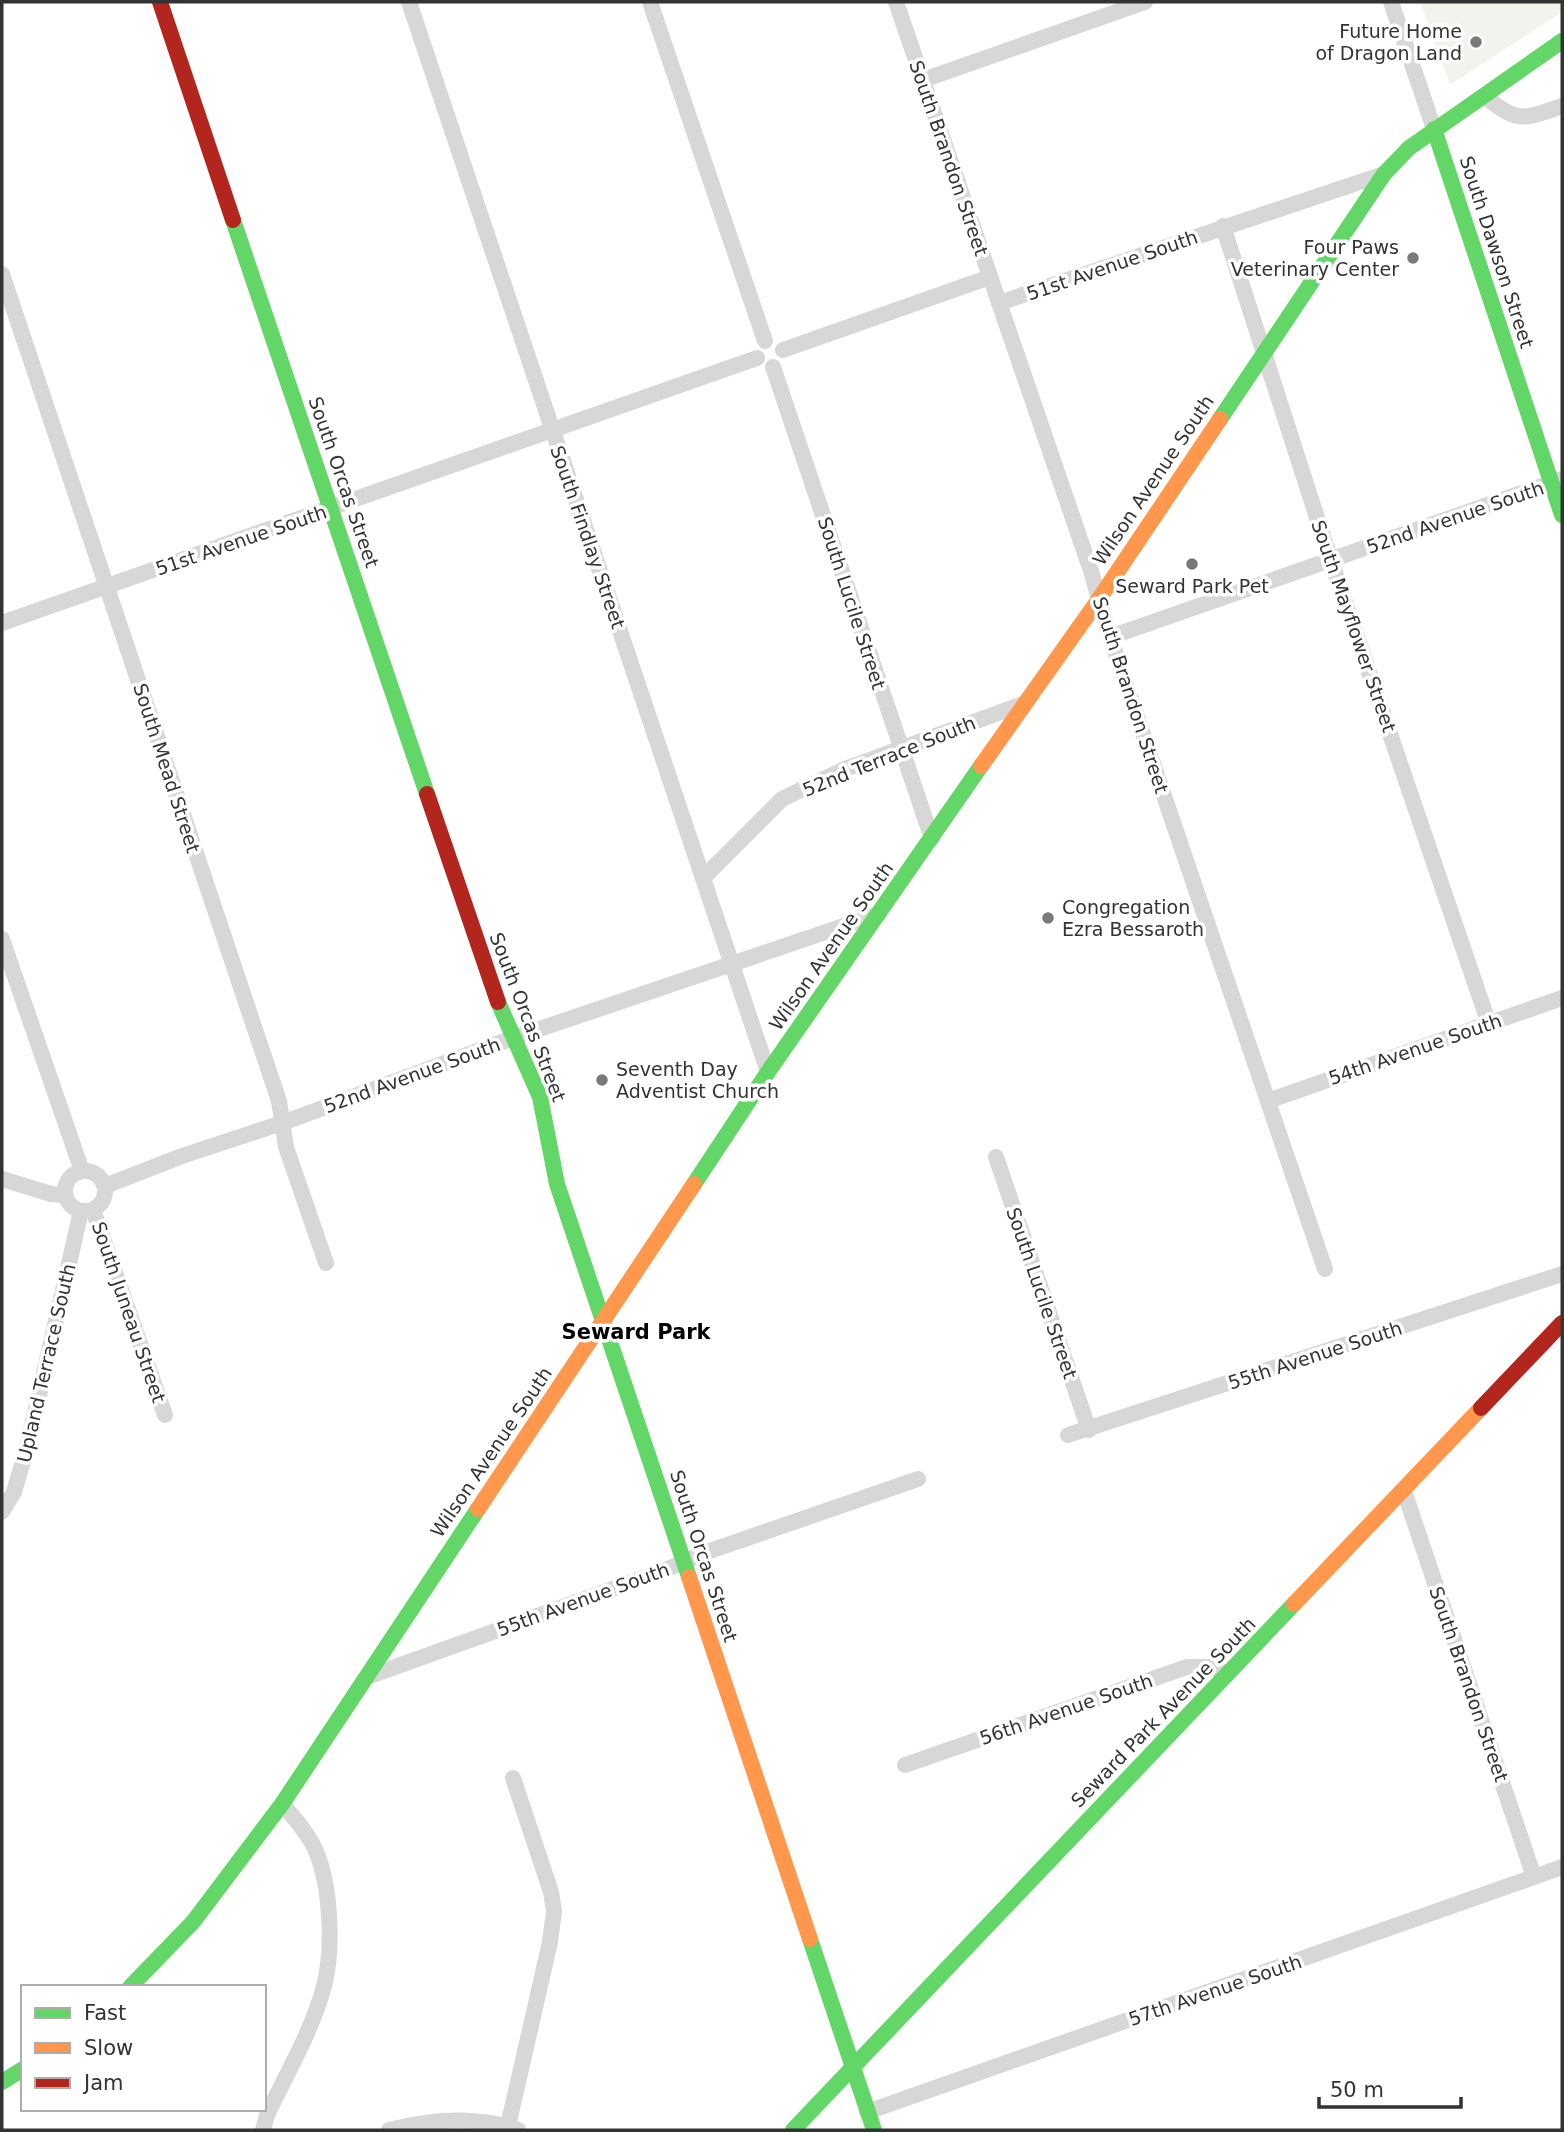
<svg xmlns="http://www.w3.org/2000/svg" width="1564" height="2132" font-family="'DejaVu Sans',sans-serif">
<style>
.green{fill:#f1f4ed}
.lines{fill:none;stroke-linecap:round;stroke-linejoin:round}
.street{stroke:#d7d7d7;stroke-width:16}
.fast{stroke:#63d668;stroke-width:16}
.slow{stroke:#ff974d;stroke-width:16}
.jam{stroke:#b3261e;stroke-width:16}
.poi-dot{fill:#7a7a7a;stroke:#fff;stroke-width:2.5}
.labels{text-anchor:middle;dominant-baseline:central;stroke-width:7;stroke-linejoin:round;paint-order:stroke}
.poi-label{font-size:19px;fill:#333;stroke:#fff;text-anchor:end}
.street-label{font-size:19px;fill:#333;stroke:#fff}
.neighbourhood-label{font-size:21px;font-weight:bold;fill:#000;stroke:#fff}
</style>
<rect width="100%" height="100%" fill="#fff"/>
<polygon class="green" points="1420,2 1562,2 1562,12 1450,85"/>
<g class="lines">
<g class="street">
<polyline points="409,2 768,1072"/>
<polyline points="650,2 765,341"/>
<polyline points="896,2 1091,571 1110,637 1325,1269"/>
<polyline points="1391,2 1434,129"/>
<polyline points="923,80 1145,2"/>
<path d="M1484 96C1518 123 1522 120 1562 106"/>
<polyline points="1223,226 1331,561 1489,1024"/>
<polyline points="2,274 279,1101 286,1147 326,1263"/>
<polyline points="999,303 1384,174"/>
<polyline points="783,350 990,277"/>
<polyline points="773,367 932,839"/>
<polyline points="2,623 757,358"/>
<polyline points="1110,637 1562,479"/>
<polyline points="703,878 782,799 845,769 1023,704"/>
<polyline points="2,939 82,1171"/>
<polyline points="1268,1101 1562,998"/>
<polyline points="996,1157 1089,1430"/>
<circle cx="85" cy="1191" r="20"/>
<polyline points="2,1179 51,1194 65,1195"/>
<polyline points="105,1186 182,1156 282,1123 513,1038 879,914"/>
<polyline points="93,1210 165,1415"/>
<polyline points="1068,1435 1562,1274"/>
<polyline points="1404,1491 1534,1877"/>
<polyline points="2,1512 14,1492 27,1448 81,1211"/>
<polyline points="367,1677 663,1571 704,1553 918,1479"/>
<polyline points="905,1765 1187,1667 1211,1667 1228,1674"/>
<polyline points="867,2112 1562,1867"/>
<polyline points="508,2126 550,1942 554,1911 551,1892 513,1778"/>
<path d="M263 2130 267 2115C287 2073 312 2031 324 1986 334 1947 331 1878 312 1843 304 1829 293 1816 282 1804"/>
<path d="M389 2130C432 2119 476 2115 518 2130"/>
</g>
<g class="fast">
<polyline points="1434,129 1562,515"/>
<polyline points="233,220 427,794"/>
<polyline points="1220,419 1384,174 1409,148 1562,41"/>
<polyline points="498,1002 540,1097 557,1184 689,1577"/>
<polyline points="694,1184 768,1072 981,766"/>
<polyline points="810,1939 874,2130"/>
<polyline points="130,1987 193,1922 282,1804 478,1509"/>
<polyline points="2,2082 23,2069"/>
<polyline points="793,2130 1294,1604"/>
</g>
<g class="slow">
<polyline points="981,766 1099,599 1220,419"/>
<polyline points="478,1509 694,1184"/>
<polyline points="689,1577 810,1939"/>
<polyline points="1294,1604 1481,1408"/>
</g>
<g class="jam">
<polyline points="160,2 233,220"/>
<polyline points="427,794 498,1002"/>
<polyline points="1481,1408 1562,1323"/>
</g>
</g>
<g class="poi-dot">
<circle cx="1476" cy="42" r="7"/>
<circle cx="1413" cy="258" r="7"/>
<circle cx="1192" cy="564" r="7"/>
<circle cx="1048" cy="918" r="7"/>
<circle cx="602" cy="1080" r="7"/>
</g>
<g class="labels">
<g class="poi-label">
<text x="1462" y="31">Future Home<tspan x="1462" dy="22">of Dragon Land</tspan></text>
<text x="1399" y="247">Four Paws<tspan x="1399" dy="22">Veterinary Center</tspan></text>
<text x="1192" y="586" text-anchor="middle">Seward Park Pet</text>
<text x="1062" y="907" text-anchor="start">Congregation<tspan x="1062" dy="22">Ezra Bessaroth</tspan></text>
<text x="616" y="1069" text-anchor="start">Seventh Day<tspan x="616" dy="22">Adventist Church</tspan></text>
</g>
<g class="street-label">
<text transform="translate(949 158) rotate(71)">South Brandon Street</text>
<text transform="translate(1497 252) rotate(72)">South Dawson Street</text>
<text transform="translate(1112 265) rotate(-19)">51st Avenue South</text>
<text transform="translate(1153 480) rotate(-56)">Wilson Avenue South</text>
<text transform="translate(344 482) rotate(71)">South Orcas Street</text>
<text transform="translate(1455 517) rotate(-19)">52nd Avenue South</text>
<text transform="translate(588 537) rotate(71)">South Findlay Street</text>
<text transform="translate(241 540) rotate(-19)">51st Avenue South</text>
<text transform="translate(852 603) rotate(72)">South Lucile Street</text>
<text transform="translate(1354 626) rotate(71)">South Mayflower Street</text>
<text transform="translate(1131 695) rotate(72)">South Brandon Street</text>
<text transform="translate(889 756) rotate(-22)">52nd Terrace South</text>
<text transform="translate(167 768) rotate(72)">South Mead Street</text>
<text transform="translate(831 946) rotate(-55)">Wilson Avenue South</text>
<text transform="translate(528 1017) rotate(69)">South Orcas Street</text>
<text transform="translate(1415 1049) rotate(-19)">54th Avenue South</text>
<text transform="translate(412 1075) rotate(-20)">52nd Avenue South</text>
<text transform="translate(1042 1293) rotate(71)">South Lucile Street</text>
<text transform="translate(129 1312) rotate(71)">South Juneau Street</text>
<text transform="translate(1315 1355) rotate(-18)">55th Avenue South</text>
<text transform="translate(46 1363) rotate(-77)">Upland Terrace South</text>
<text transform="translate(491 1452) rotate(-56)">Wilson Avenue South</text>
<text transform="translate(704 1556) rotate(72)">South Orcas Street</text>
<text transform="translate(583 1599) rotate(-20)">55th Avenue South</text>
<text transform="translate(1469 1684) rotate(71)">South Brandon Street</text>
<text transform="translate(1066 1709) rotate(-19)">56th Avenue South</text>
<text transform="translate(1163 1712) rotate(-46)">Seward Park Avenue South</text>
<text transform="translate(1215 1990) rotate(-19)">57th Avenue South</text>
</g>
<g class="neighbourhood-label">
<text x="636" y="1332">Seward Park</text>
</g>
</g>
<rect width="1564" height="2132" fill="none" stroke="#333333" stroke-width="7"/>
<rect x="21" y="1985" width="245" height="126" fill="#ffffff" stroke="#adadad" stroke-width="2"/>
<rect x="35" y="2008" width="35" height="10" fill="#63d668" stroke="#adadad" stroke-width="2"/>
<text x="84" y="2020" font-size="21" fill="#333333">Fast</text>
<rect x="35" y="2043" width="35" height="10" fill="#ff974d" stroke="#adadad" stroke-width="2"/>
<text x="84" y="2055" font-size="21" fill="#333333">Slow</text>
<rect x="35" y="2078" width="35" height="10" fill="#b3261e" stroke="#adadad" stroke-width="2"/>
<text x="84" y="2090" font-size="21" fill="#333333">Jam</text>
<path d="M1319 2097v10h142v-10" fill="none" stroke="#333333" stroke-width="3.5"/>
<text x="1330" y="2097" font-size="21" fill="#333333" stroke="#ffffff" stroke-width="5" paint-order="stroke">50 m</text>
</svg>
